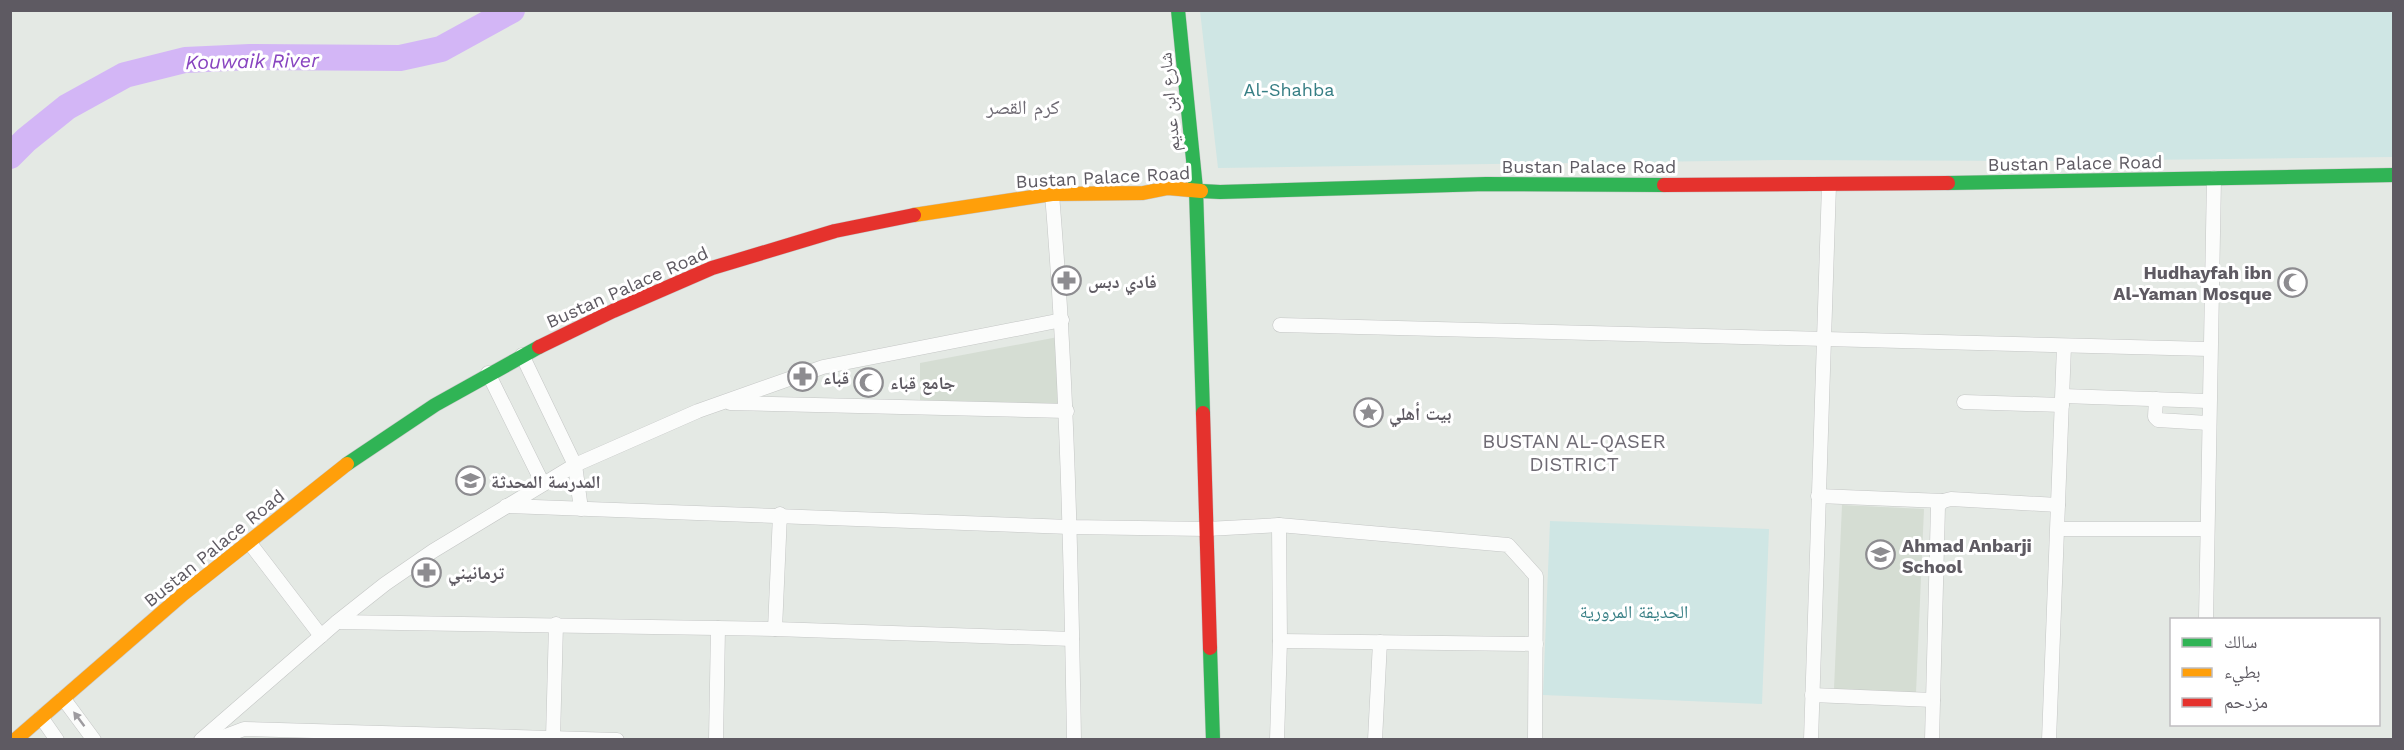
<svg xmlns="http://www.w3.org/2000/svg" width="2404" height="750" font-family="'Work Sans','Noto Naskh Arabic',sans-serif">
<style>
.education{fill:#d5ddd3}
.green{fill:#cfe6e4}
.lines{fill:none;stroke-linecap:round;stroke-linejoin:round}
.river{stroke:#d3b6f6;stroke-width:26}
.street-casing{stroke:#c4c6c5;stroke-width:15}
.fast-casing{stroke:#c7c7c7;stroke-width:15}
.slow-casing{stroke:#c7c7c7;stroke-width:15}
.jam-casing{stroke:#c7c7c7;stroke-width:15}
.street{stroke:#fbfcfb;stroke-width:14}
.fast{stroke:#30b455;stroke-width:14}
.slow{stroke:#ff9f0a;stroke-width:14}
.jam{stroke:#e5322d;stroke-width:14}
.oneway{fill:#9d9b9f}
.labels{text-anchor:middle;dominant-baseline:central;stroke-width:6;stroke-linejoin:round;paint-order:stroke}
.park-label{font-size:18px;fill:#367e84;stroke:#fff}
.street-label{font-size:18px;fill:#5e5a62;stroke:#fff}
.poi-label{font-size:18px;font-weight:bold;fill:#5e5a62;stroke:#fff;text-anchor:start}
.water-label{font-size:20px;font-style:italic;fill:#8844c0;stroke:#fff}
.neighbourhood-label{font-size:20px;fill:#6f6b74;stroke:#fff}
</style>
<rect width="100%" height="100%" fill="#e4e9e4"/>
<g class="education">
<polygon points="1058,337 1061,406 920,403 920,363"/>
<polygon points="1842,505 1924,509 1916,693 1834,689"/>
</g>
<g class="green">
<polygon points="1200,11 2393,11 2393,157 2057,161 1780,160 1218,168"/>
<polygon points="1550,521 1769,529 1762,704 1543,695"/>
</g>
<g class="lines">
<polyline class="river" points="10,156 26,140 67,107 125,75 185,60 250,57 400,58 441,49 512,10"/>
<defs>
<g id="street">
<path d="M1052 194C1067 376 1071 557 1074 740"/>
<polyline points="1280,325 2209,349"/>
<polyline points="522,355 575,465 581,509"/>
<polyline points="488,373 543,484"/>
<polyline points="2063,396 2208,401"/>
<polyline points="2156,399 2155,417 2158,420 2208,423"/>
<polyline points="1964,402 2062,405"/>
<polyline points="730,403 1067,411"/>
<polyline points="1818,496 1943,501"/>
<polyline points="506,506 1070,527 1207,529 1279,525 1508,545 1536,576 1535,740"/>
<polyline points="2058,529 2207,529"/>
<polyline points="249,542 321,636"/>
<polyline points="2206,620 2214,178"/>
<polyline points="337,622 775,629 1072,639"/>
<polyline points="775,629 780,514"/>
<polyline points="1280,641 1536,644"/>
<polyline points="1812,695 1933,700"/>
<polyline points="63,698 94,740"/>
<polyline points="41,717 57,740"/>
<polyline points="553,738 556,624"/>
<polyline points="201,740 337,622 385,584 433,551 575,465 698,411 823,367 1062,320"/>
<polyline points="215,740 244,729 617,740"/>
<polyline points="716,740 718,628"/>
<polyline points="1277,740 1280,641 1279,525"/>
<polyline points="1375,740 1380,642"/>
<polyline points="1811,740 1829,185"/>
<polyline points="1932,740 1938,506 1943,501 1951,499 2058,505"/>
<polyline points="2049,740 2064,346"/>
</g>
<g id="fast">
<polyline points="1178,10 1196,189 1203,413"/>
<polyline points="1948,183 2394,175"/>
<polyline points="1201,191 1220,192 1486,184 1664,185"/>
<polyline points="347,464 435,405 539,347"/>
<polyline points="1210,648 1213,740"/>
</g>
<g id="slow">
<polyline points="914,215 1052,194 1143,193 1168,188 1201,191"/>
<polyline points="15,740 182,595 347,464"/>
</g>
<g id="jam">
<polyline points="1664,185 1948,183"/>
<polyline points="539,347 613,311 712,268 835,231 914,215"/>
<polyline points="1203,413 1210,648"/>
</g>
</defs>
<use href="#street" class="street-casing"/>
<use href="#fast" class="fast-casing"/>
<use href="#slow" class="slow-casing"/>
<use href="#jam" class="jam-casing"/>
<use href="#street" class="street"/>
<use href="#fast" class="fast"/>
<use href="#slow" class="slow"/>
<use href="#jam" class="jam"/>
</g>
<defs><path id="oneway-solid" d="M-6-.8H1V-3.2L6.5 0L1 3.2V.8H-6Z" transform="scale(1.5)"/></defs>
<use class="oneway" href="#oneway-solid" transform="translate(79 719) rotate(-127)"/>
<defs>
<symbol id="pharmacy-ring" viewBox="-11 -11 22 22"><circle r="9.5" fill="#fff" stroke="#8d8c90" stroke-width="1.5"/><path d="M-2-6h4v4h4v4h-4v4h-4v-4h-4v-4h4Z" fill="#8d8c90"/></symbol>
<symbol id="mosque-ring" viewBox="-11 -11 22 22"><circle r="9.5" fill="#fff" stroke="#8d8c90" stroke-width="1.5"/><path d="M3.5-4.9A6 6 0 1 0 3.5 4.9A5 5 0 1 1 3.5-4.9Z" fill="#8d8c90"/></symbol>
<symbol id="sight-ring" viewBox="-11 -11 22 22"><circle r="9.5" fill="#fff" stroke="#8d8c90" stroke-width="1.5"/><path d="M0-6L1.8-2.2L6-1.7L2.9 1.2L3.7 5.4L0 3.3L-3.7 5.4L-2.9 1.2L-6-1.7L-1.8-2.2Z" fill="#8d8c90"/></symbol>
<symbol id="school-ring" viewBox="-11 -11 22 22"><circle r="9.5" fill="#fff" stroke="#8d8c90" stroke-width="1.5"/><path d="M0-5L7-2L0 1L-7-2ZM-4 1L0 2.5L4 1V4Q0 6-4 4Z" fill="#8d8c90"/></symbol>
</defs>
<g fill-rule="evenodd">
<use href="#pharmacy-ring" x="1050" y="264" width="33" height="33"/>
<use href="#mosque-ring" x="2276" y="266" width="33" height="33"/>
<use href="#pharmacy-ring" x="786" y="360" width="33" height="33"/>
<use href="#mosque-ring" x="852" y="366" width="33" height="33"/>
<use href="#sight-ring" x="1352" y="396" width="33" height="33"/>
<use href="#school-ring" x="454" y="464" width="33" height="33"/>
<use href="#school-ring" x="1864" y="538" width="33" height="33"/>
<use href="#pharmacy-ring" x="410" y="556" width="33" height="33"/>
</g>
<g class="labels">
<g class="park-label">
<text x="1289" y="89">Al-Shahba</text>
<text x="1634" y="611">الحديقة المرورية</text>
</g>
<g class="street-label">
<text transform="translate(1169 102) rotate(-95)">شارع ابن عديم</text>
<text transform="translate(2075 163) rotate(-1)">Bustan Palace Road</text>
<text x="1589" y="166">Bustan Palace Road</text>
<text transform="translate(1103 177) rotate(-3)">Bustan Palace Road</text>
<text transform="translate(627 287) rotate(-24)">Bustan Palace Road</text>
<text transform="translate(214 548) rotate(-39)">Bustan Palace Road</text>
</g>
<g class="poi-label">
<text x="2272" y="272" text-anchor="end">Hudhayfah ibn<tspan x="2272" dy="21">Al-Yaman Mosque</tspan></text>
<text x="1088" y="281">فادي دبس</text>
<text x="823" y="377">قباء</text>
<text x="890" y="382">جامع قباء</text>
<text x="1389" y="413">بيت أهلي</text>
<text x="491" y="481">المدرسة المحدثة</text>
<text x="1902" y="545">Ahmad Anbarji<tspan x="1902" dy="21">School</tspan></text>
<text x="448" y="572">ترمانيني</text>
</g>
<g class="water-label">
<text transform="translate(252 61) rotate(-1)">Kouwaik River</text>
</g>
<g class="neighbourhood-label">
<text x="1023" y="107">كرم القصر</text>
<text x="1574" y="441">BUSTAN AL-QASER<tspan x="1574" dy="23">DISTRICT</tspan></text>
</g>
</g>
<rect width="2404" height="750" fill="none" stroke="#5e5a62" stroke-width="24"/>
<rect x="2170" y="618" width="210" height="108" fill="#ffffff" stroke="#bfbdc0" stroke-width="1.5"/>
<rect x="2182" y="638" width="30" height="9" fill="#30b455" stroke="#bfbdc0" stroke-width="1.5"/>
<text x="2224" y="648" font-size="18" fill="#5e5a62">سالك</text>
<rect x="2182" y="668" width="30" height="9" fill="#ff9f0a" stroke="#bfbdc0" stroke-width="1.5"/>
<text x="2224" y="678" font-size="18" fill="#5e5a62">بطيء</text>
<rect x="2182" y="698" width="30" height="9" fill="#e5322d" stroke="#bfbdc0" stroke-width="1.5"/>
<text x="2224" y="708" font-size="18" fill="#5e5a62">مزدحم</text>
</svg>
